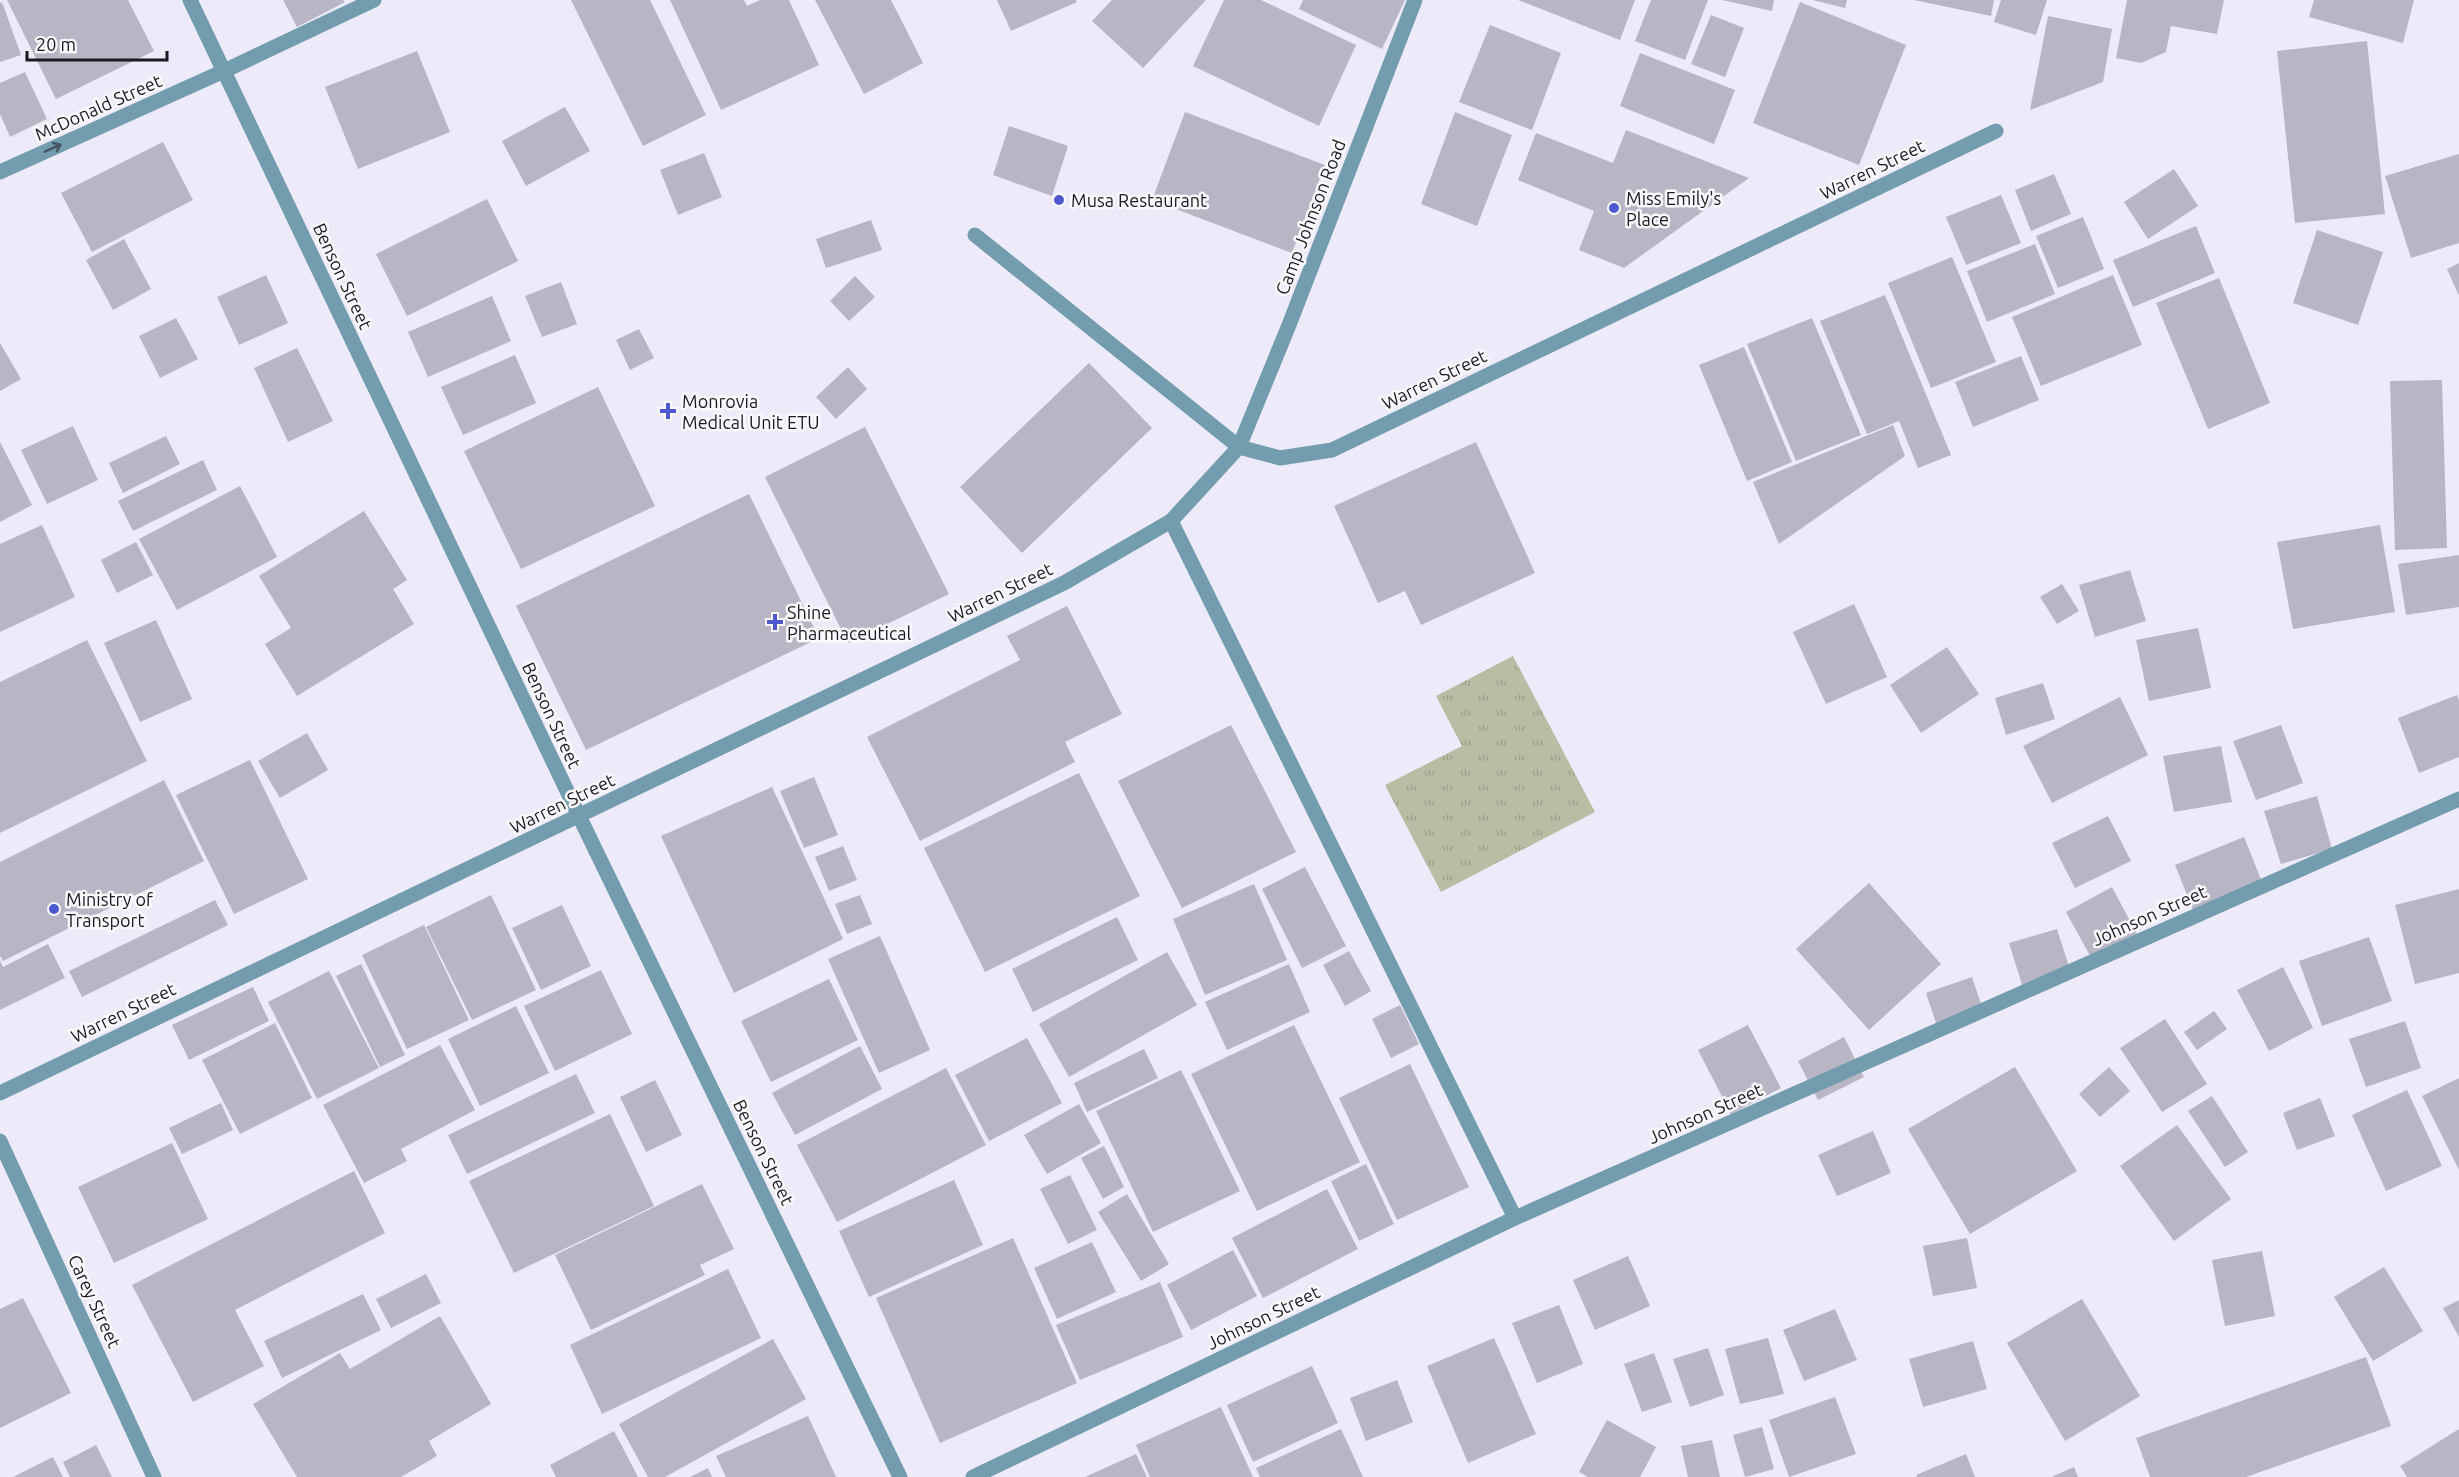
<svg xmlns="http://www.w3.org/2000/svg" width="2459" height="1477" font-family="Ubuntu,sans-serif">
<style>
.grass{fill:url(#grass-tufts)}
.building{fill:#b8b5c4}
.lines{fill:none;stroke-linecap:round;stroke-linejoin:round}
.minor{stroke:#739daf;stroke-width:15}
.oneway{stroke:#435560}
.poi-dot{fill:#4f59cf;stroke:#fafafd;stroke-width:2}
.labels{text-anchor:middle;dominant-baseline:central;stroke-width:5;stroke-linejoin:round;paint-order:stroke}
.street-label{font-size:18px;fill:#1b1a20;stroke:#fafafd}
.poi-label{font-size:18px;fill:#1b1a20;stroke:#fafafd;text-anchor:start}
</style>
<defs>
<pattern id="grass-tufts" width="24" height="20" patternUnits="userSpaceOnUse" patternTransform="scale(1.5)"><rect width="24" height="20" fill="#b8bda4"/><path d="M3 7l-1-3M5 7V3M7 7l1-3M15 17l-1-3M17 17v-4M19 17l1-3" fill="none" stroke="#9ea28d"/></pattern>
</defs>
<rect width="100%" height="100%" fill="#edebfa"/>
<polygon class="grass" points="1513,656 1595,812 1441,892 1385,785 1462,746 1436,696"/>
<g class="building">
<polygon points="7,0 128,0 154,51 56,99"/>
<polygon points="283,0 343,0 345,2 297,27"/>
<polygon points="571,0 650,0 706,115 643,146"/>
<polygon points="670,0 744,0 747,6 760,0 789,0 819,65 721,110"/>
<polygon points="815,0 891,0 923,63 864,94"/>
<polygon points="997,0 1076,0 1077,2 1011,31"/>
<polygon points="1112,0 1206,0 1143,68 1092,21"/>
<polygon points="1224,0 1261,0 1356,45 1319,126 1193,66"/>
<polygon points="1303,0 1405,0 1382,49 1299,9"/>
<polygon points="1518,0 1635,0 1620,40"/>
<polygon points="1651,0 1708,0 1685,60 1635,41"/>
<polygon points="1722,0 1774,0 1772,11"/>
<polygon points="1813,0 1847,0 1845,8"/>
<polygon points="1914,0 1994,0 1991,16"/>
<polygon points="2001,0 2047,0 2036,35 1994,22"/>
<polygon points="2127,0 2224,0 2217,34 2171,26 2166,52 2141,63 2116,58"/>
<polygon points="2314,0 2414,0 2403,43 2309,17"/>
<polygon points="2,2 21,55 0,62 0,3"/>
<polygon points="1800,2 1906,45 1859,165 1753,123"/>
<polygon points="1711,15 1744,28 1725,77 1691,64"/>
<polygon points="2048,16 2112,29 2103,82 2030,110"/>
<polygon points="1490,25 1561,53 1532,130 1459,102"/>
<polygon points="2367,41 2385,214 2295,223 2277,51"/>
<polygon points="417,51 450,132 358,169 325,87"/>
<polygon points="1640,53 1735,90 1714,144 1620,106"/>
<polygon points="25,72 47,119 10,137 0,114 0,83"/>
<polygon points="565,107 590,151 526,186 502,141"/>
<polygon points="1185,112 1325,165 1292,253 1152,200"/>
<polygon points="1455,112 1512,135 1477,226 1421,204"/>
<polygon points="1009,126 1068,146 1052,196 993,175"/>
<polygon points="1626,130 1749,178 1624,268 1579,250 1594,211 1518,180 1536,133 1613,163"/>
<polygon points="163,142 193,200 92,252 61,193"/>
<polygon points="704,153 722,197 678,215 660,170"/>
<polygon points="2459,154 2459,243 2411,258 2385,176"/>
<polygon points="2174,169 2198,206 2148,239 2124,202"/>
<polygon points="2054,174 2071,214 2031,231 2015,190"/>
<polygon points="2001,195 2021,243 1966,265 1946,217"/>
<polygon points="487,199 518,261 407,316 376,254"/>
<polygon points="2083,217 2104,269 2058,288 2036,236"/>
<polygon points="871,220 882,250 826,268 816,239"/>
<polygon points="2196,226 2215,273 2133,307 2113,260"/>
<polygon points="2317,230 2383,252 2358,325 2293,303"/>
<polygon points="124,239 151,289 113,310 86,260"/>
<polygon points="2035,244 2055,294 1987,322 1967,271"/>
<polygon points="1952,257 1996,362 1931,388 1888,283"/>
<polygon points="2459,263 2459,296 2447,269"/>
<polygon points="266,275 288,323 239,345 217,297"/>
<polygon points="2113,275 2142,345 2041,386 2012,317"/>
<polygon points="855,276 875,297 849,321 830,301"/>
<polygon points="2219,278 2270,403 2208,429 2156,303"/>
<polygon points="561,282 577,324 542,337 525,296"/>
<polygon points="1885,295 1951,455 1918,468 1899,421 1867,434 1820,321"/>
<polygon points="492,296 511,341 428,377 408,332"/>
<polygon points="176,318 198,359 160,378 139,336"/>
<polygon points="1812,318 1861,435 1796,461 1747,344"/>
<polygon points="639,329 654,358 630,370 616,340"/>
<polygon points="0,343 21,379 0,391"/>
<polygon points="1744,347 1792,462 1747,481 1699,365"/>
<polygon points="297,348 333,421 288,442 254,368"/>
<polygon points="515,355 536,403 463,435 441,387"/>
<polygon points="2021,356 2039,400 1973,427 1955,382"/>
<polygon points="1089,363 1152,428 1022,553 960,487"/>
<polygon points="848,367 867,389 836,419 816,397"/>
<polygon points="2442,380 2447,548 2395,550 2390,381"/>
<polygon points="598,387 655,506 521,569 464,451"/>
<polygon points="1893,425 1905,456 1779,544 1753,482"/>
<polygon points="73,426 98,480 47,504 21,450"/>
<polygon points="865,427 949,594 848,643 765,477"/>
<polygon points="166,436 180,464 123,493 109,463"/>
<polygon points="0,442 32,505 0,522"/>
<polygon points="1476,442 1535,573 1421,625 1405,591 1378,603 1334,506"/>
<polygon points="203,460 217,490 133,531 118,501"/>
<polygon points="240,486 277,557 177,610 139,539"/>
<polygon points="749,494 819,638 586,750 516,606"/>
<polygon points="364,511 407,580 393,589 414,624 297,696 265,644 291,628 259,576"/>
<polygon points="42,525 75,597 0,632 0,544"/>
<polygon points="2380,525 2395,612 2293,629 2277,542"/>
<polygon points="136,542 153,575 117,593 101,560"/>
<polygon points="2459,555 2459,607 2406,615 2398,564"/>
<polygon points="2130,570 2146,621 2095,637 2079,585"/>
<polygon points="2062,584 2079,611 2057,624 2040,597"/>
<polygon points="1854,604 1887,677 1826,704 1793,632"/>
<polygon points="1067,606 1122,714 1065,742 1075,762 920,841 867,737 1020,660 1007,636"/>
<polygon points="156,620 192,699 140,722 104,643"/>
<polygon points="2198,628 2211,688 2149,701 2136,640"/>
<polygon points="87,640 147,761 0,833 0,682"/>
<polygon points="1947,647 1979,694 1921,733 1890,685"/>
<polygon points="2043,683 2055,719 2006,735 1995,698"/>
<polygon points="2457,695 2459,701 2459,757 2419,773 2398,718"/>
<polygon points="2120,697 2148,755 2052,803 2023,746"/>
<polygon points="1231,725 1296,852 1182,908 1118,781"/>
<polygon points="2281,725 2303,783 2256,800 2233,741"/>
<polygon points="307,733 328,770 280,798 258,761"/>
<polygon points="2221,746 2232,802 2174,812 2163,756"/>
<polygon points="250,760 308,879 234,914 176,795"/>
<polygon points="1079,773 1140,896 985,972 924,848"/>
<polygon points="814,777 838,835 804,848 780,791"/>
<polygon points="164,780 204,861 3,961 0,956 0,862"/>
<polygon points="772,787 843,939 734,993 661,836"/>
<polygon points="2317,796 2332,849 2281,864 2264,811"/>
<polygon points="2108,816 2131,861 2075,888 2052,843"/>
<polygon points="2244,837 2262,882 2193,910 2175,865"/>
<polygon points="843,846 857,880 829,891 815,857"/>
<polygon points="1305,867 1346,946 1302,968 1262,889"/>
<polygon points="1869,883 1941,964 1869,1030 1796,949"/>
<polygon points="1254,884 1287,960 1205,995 1173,919"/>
<polygon points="2112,887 2139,938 2094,963 2066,912"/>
<polygon points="2459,889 2459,973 2415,984 2395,905"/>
<polygon points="491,895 536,990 472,1020 426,927"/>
<polygon points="860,895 872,924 847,934 835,904"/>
<polygon points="215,900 228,925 82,997 69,971"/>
<polygon points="562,905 591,966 541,990 512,928"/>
<polygon points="1117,917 1138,960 1033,1012 1012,969"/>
<polygon points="424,925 469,1020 407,1049 362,955"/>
<polygon points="2057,929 2072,976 2024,991 2009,943"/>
<polygon points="880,936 930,1050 879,1073 828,959"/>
<polygon points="2369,937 2392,1001 2322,1026 2299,961"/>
<polygon points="48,944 65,978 0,1010 0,961 3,967"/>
<polygon points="1349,951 1371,991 1345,1006 1323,965"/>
<polygon points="1167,952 1197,1005 1069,1077 1039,1024"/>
<polygon points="361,964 405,1055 380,1067 336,976"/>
<polygon points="1289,964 1310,1012 1227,1050 1205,1002"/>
<polygon points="2283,967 2313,1028 2269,1051 2237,990"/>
<polygon points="601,970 632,1034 555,1071 524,1006"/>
<polygon points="329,971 379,1068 317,1099 268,1002"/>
<polygon points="1972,977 1985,1016 1939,1032 1926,993"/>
<polygon points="829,979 858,1040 771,1082 741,1021"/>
<polygon points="253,987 269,1021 189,1060 172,1025"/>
<polygon points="1400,1005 1419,1044 1391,1058 1372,1019"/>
<polygon points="516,1006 549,1073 480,1106 448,1039"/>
<polygon points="2214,1011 2227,1029 2197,1050 2184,1032"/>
<polygon points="2165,1019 2207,1084 2162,1112 2120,1048"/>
<polygon points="2405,1021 2421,1068 2366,1087 2349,1039"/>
<polygon points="275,1023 312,1098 240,1134 202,1060"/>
<polygon points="1294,1025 1360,1162 1257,1211 1191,1074"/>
<polygon points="1748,1025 1781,1088 1731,1114 1698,1050"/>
<polygon points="1844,1037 1864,1077 1818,1100 1798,1061"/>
<polygon points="1027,1038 1062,1103 989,1141 955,1075"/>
<polygon points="440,1045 475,1110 401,1149 407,1161 364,1183 323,1105"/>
<polygon points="860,1046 882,1089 795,1135 772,1093"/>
<polygon points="1144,1049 1158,1078 1087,1112 1074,1083"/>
<polygon points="1410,1064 1469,1187 1397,1220 1339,1098"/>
<polygon points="2015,1067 2077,1171 1970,1234 1908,1129"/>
<polygon points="2109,1067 2130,1091 2100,1117 2079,1094"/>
<polygon points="946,1068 986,1145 837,1222 797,1145"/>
<polygon points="1181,1070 1240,1191 1153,1232 1096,1111"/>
<polygon points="576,1074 595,1113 467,1174 448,1135"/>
<polygon points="2459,1078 2459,1170 2422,1096"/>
<polygon points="655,1080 682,1135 646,1152 620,1097"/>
<polygon points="2407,1090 2442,1166 2386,1191 2352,1115"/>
<polygon points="2212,1096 2248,1152 2225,1167 2188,1111"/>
<polygon points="2320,1098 2335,1136 2297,1150 2283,1113"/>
<polygon points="221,1103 233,1130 182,1154 169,1128"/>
<polygon points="1079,1104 1101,1143 1047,1174 1024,1135"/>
<polygon points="610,1114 654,1206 514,1273 469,1181"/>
<polygon points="2177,1125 2231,1199 2174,1241 2120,1166"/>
<polygon points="1873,1131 1891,1173 1837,1196 1818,1155"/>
<polygon points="172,1143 208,1219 114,1263 78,1187"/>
<polygon points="1104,1146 1124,1187 1103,1199 1081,1158"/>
<polygon points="1366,1164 1394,1224 1359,1241 1331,1181"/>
<polygon points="354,1171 385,1233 235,1310 264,1366 193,1402 132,1285"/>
<polygon points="1070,1175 1097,1230 1068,1244 1040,1189"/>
<polygon points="954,1180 983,1245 869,1297 839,1231"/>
<polygon points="702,1184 734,1249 700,1265 705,1275 591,1330 555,1255"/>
<polygon points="1327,1189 1358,1249 1263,1298 1232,1238"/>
<polygon points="1127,1194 1169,1264 1141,1281 1098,1212"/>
<polygon points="1013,1238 1077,1383 940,1443 876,1298"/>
<polygon points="1967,1238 1977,1288 1933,1296 1923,1246"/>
<polygon points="1092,1242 1116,1292 1057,1319 1034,1268"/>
<polygon points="1233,1250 1257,1296 1191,1330 1167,1285"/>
<polygon points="2262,1251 2275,1316 2225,1326 2212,1260"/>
<polygon points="1628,1256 1650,1306 1595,1330 1573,1280"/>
<polygon points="2384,1267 2423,1331 2373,1361 2334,1297"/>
<polygon points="728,1269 761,1338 602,1414 570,1345"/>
<polygon points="426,1274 441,1303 391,1328 376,1299"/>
<polygon points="1160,1282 1183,1337 1080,1380 1056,1325"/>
<polygon points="363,1294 381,1330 282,1378 264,1341"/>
<polygon points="23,1298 71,1393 0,1428 0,1309"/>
<polygon points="2082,1299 2140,1396 2065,1441 2007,1343"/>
<polygon points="2459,1300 2459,1337 2443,1308"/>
<polygon points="1559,1305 1583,1364 1537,1383 1512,1323"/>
<polygon points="1835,1309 1857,1360 1804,1381 1783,1330"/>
<polygon points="440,1316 491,1404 429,1441 437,1456 401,1477 297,1477 253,1404 340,1353 350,1369"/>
<polygon points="1494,1338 1536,1434 1468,1463 1427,1366"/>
<polygon points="1768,1338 1784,1394 1740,1404 1725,1349"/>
<polygon points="773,1339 806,1399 665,1477 648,1477 619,1424"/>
<polygon points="1973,1341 1987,1389 1923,1407 1909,1359"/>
<polygon points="1708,1348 1724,1395 1690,1407 1673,1359"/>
<polygon points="1654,1353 1672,1402 1642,1412 1624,1364"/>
<polygon points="2366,1357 2391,1426 2246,1477 2150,1477 2136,1438"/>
<polygon points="1312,1366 1338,1423 1253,1462 1227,1405"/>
<polygon points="1397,1380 1413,1422 1366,1441 1350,1398"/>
<polygon points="1835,1397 1856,1454 1789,1477 1769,1420"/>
<polygon points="1221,1407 1253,1477 1150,1477 1136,1445"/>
<polygon points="808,1416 836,1477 726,1477 716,1456"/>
<polygon points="1607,1420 1656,1447 1640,1477 1588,1477 1579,1472"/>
<polygon points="1762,1427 1774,1469 1745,1477 1733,1435"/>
<polygon points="1341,1429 1363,1477 1260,1477 1256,1468"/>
<polygon points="2459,1429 2459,1477 2407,1477 2400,1466"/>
<polygon points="614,1431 638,1477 556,1477 550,1465"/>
<polygon points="1712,1440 1720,1477 1688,1477 1681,1446"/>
<polygon points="96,1445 112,1477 70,1477 63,1462"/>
<polygon points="1136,1454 1147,1477 1085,1477"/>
<polygon points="1966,1454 1975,1477 1917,1477 1916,1475"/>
<polygon points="53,1457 63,1477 13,1477"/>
<polygon points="2074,1467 2078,1477 2051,1477"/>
<polygon points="708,1468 712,1477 690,1477"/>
</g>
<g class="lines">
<g class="minor">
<polyline points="190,0 579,816 900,1477"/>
<polyline points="0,172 224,71 374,0"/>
<polyline points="975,235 1239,447 1280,458 1332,450 1996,131"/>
<polyline points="1171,521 1515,1218"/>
<polyline points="0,1093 1064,583 1171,521 1239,447 1289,325 1415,0"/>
<polyline points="0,1141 154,1477"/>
<polyline points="973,1477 1515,1218 2459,799"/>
</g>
</g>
<defs><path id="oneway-shaft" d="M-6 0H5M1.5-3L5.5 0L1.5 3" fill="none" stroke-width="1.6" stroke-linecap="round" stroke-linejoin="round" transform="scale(1.5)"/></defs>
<use class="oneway" href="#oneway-shaft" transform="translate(53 148) rotate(-24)"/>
<g class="poi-dot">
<circle cx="1059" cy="200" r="6"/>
<circle cx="1614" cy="208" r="6"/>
<path d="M665 402h6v6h6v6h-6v6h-6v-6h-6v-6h6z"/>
<path d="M772 613h6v6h6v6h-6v6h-6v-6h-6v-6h6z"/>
<circle cx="54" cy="909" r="6"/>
</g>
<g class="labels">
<g class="street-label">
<text transform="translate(98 107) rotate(-24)">McDonald Street</text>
<text transform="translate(1872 169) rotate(-26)">Warren Street</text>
<text transform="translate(1310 217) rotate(-69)">Camp Johnson Road</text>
<text transform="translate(343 276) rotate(65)">Benson Street</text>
<text transform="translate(1434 379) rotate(-26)">Warren Street</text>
<text transform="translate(1000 592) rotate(-26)">Warren Street</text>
<text transform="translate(552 715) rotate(65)">Benson Street</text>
<text transform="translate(562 803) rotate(-26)">Warren Street</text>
<text transform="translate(2149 915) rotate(-24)">Johnson Street</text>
<text transform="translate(123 1012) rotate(-26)">Warren Street</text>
<text transform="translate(1705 1113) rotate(-24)">Johnson Street</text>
<text transform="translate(764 1152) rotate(64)">Benson Street</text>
<text transform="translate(95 1301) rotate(65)">Carey Street</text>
<text transform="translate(1263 1317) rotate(-26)">Johnson Street</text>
</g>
<g class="poi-label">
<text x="1626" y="198">Miss Emily's<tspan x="1626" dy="21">Place</tspan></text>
<text x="1071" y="200">Musa Restaurant</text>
<text x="682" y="401">Monrovia<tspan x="682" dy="21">Medical Unit ETU</tspan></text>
<text x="787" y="612">Shine<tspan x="787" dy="21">Pharmaceutical</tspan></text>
<text x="66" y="899">Ministry of<tspan x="66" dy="21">Transport</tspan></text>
</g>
</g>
<path d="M27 51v9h140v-9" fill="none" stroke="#1b1a20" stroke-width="3"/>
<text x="36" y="51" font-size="18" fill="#1b1a20" stroke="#fafafd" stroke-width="4.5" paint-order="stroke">20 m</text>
</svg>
